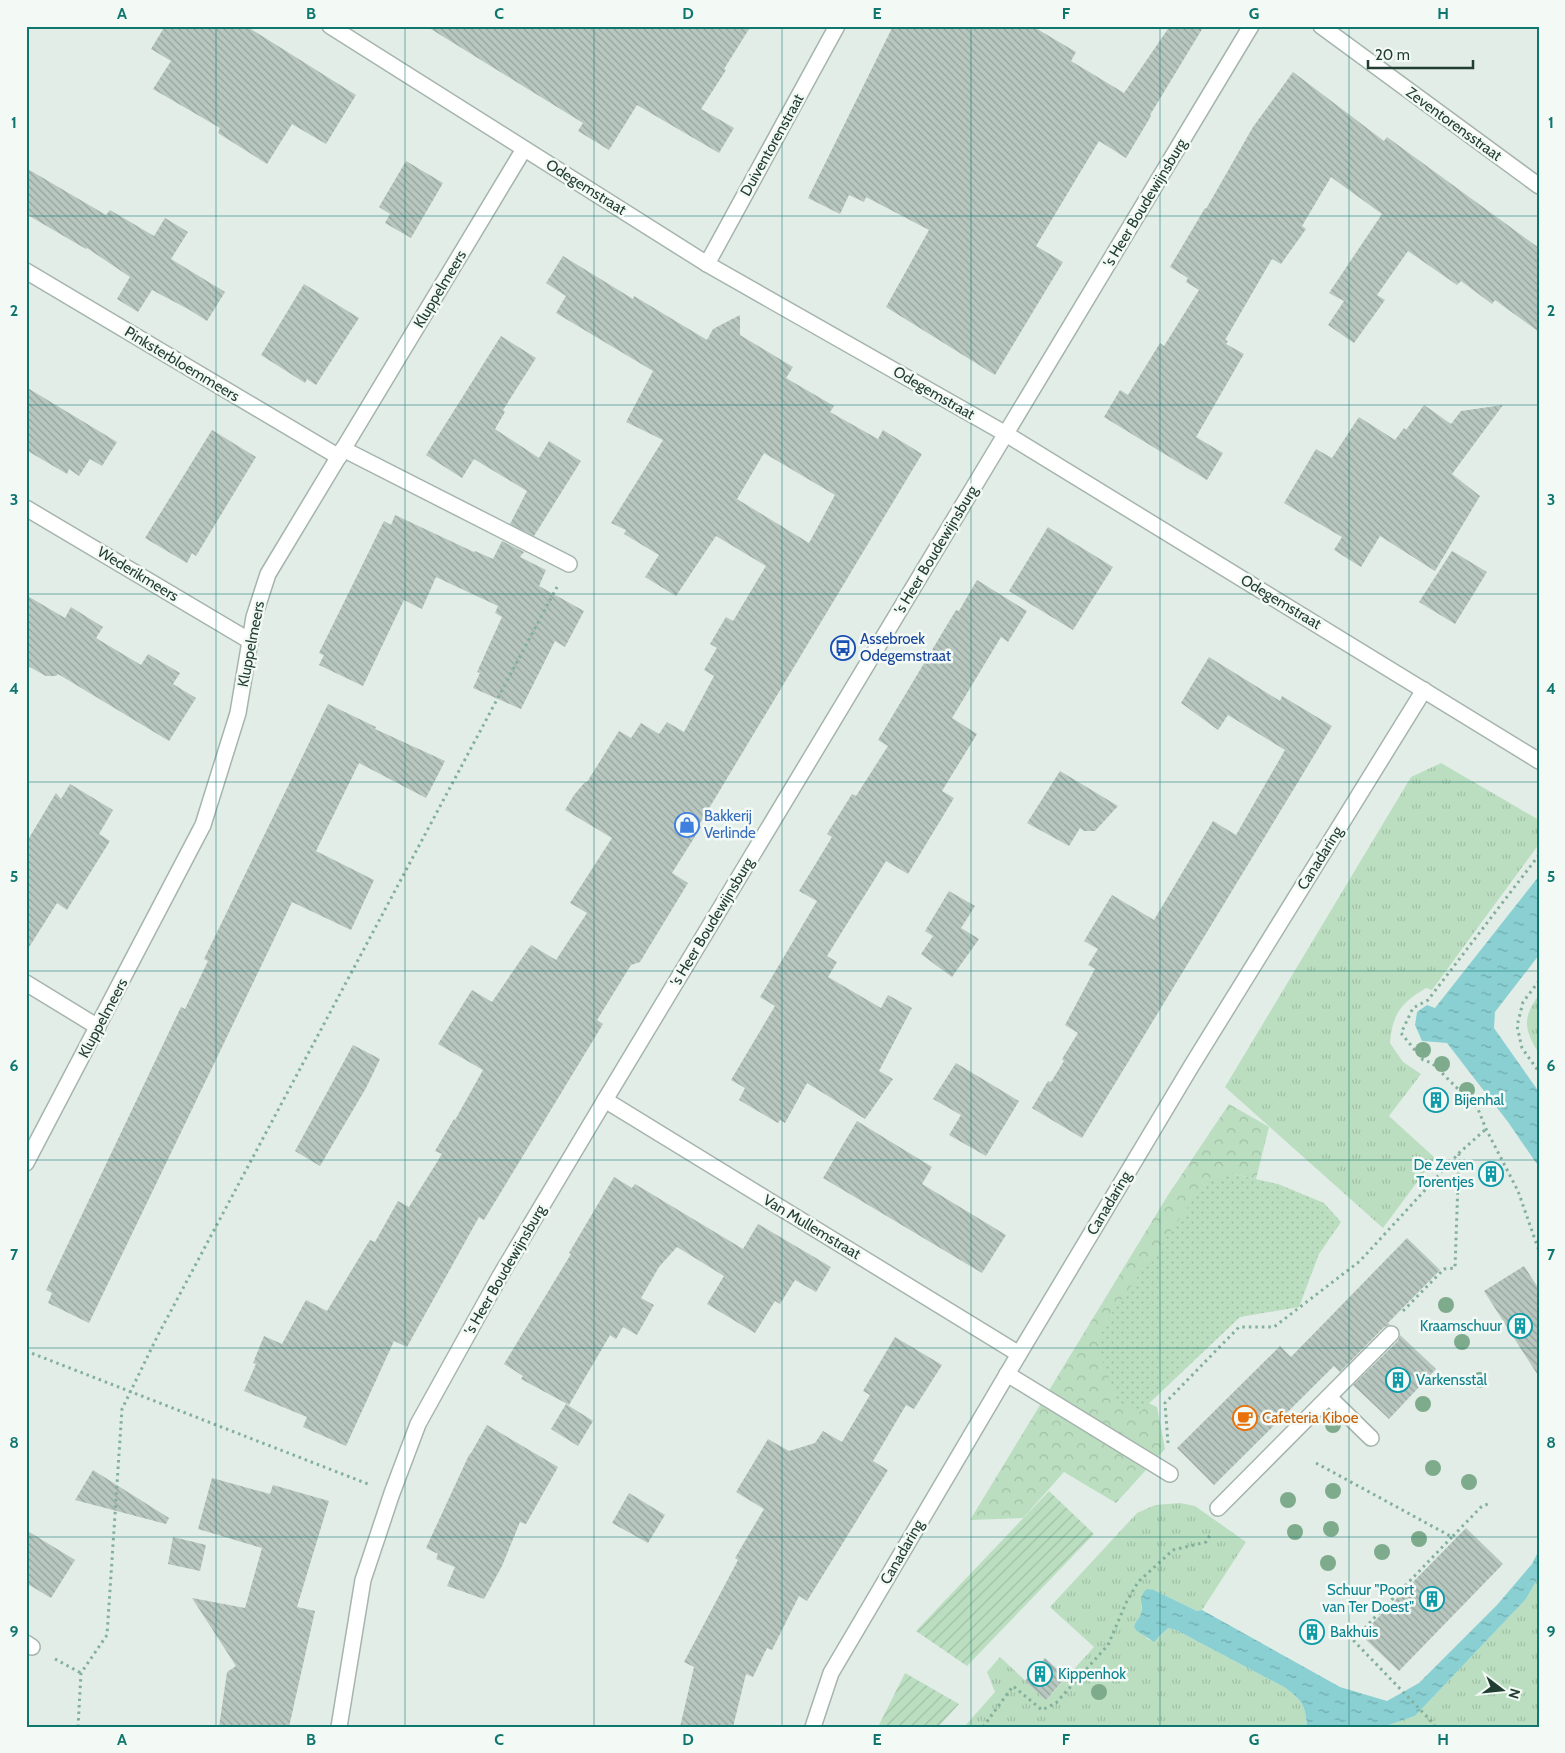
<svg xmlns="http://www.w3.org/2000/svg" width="1565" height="1753" font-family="Cabin,sans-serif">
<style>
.grass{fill:url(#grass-tufts)}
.forest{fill:url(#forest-crowns)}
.park{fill:url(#park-dots)}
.garden{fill:url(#garden-furrows)}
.water{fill:url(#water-ripples)}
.building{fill:url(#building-back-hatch);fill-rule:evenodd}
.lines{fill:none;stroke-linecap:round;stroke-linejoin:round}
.service-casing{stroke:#a5b5ad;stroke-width:18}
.minor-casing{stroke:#a5b5ad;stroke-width:18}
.path{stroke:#83b09c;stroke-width:3;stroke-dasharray:2.5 4;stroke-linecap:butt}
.service{stroke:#fff;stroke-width:15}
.minor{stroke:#fff;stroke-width:15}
.tree{fill:#7eab8b}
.grid{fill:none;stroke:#0f766e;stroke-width:1;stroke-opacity:0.55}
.labels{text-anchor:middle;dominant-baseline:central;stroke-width:5;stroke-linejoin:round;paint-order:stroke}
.street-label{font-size:15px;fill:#223e33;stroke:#f3f9f5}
.transit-label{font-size:15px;fill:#164399;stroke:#f3f9f5;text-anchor:start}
.shop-label{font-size:15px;fill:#366cbe;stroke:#f3f9f5;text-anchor:start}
.culture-label{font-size:15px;fill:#0d838f;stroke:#f3f9f5;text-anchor:start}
.food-label{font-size:15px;fill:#c56008;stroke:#f3f9f5;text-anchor:start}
.neatline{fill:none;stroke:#0f766e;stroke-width:2}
.grid-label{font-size:16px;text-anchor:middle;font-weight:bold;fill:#0f766e}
</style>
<defs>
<pattern id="grass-tufts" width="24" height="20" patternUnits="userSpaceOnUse" patternTransform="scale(1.25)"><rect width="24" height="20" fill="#bbdec0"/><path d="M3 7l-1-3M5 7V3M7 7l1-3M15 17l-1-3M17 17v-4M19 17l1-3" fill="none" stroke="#a0c0a5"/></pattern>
<pattern id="forest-crowns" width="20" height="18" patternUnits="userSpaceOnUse" patternTransform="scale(1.25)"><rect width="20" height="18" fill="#bbdec0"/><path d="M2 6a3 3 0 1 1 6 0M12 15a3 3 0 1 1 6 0" fill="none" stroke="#a0c0a5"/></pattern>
<pattern id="park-dots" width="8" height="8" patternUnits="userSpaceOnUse" patternTransform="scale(1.25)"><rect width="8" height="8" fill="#bbdec0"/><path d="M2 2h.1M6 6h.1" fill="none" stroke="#a0c0a5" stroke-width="1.8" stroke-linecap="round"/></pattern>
<pattern id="garden-furrows" width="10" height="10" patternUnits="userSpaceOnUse" patternTransform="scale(1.25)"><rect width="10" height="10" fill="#bbdec0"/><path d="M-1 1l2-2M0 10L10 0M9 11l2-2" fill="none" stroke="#a0c0a5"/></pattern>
<pattern id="water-ripples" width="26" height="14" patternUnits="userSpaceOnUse" patternTransform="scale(1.25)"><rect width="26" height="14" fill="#8ad0d2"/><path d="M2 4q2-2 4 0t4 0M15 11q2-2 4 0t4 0" fill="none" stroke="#70aaab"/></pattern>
<pattern id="building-back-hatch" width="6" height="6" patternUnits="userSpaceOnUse" patternTransform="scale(1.25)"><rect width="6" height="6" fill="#b8c7bf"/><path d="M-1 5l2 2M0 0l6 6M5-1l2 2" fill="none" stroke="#95a39c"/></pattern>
</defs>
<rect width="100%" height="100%" fill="#e2ede7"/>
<g class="grass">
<path d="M1441 763 1539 820V844L1432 990 1426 988C1400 1004 1393 1013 1390 1043L1403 1062 1421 1074 1389 1116 1435 1158 1383 1228 1225 1087 1411 777Z"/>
<path d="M1539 995V1054C1525 1030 1521 1019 1539 995Z"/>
<path d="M1180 1503 1195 1506 1246 1542 1202 1610 1197 1611 1154 1590 1142 1594C1140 1601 1142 1606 1141 1612 1141 1617 1135 1621 1134 1627L1149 1640 1159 1638 1168 1628 1176 1630 1284 1687C1301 1699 1306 1705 1307 1727H964L995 1692 987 1672 1000 1657 1046 1700 1094 1647 1050 1607 1137 1513 1155 1505Z"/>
<polygon points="1539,1576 1539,1727 1383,1727 1415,1716 1526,1599"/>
</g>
<polygon class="forest" points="1229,1104 1269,1127 1256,1179 1229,1173 1132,1395 1157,1407 1165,1449 1116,1503 1064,1472 1023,1518 970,1520 1168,1195"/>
<polygon class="park" points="1229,1173 1278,1184 1324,1203 1341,1222 1319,1254 1299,1307 1240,1317 1140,1412 1118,1402 1098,1350 1104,1324 1203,1186"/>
<g class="garden">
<polygon points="1049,1491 1094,1534 967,1666 916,1631"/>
<polygon points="905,1673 959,1704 938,1727 878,1727"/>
</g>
<g class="water">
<polygon points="1539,876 1539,955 1495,1012 1494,1028 1539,1092 1539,1167 1508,1122 1447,1043 1422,1041 1415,1025 1417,1012 1427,1005 1435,1008"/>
<path d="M1539 1550V1576L1526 1599 1415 1716 1383 1727H1307C1306 1705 1301 1699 1284 1687L1176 1630 1168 1628 1154 1642 1137 1631 1134 1627C1135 1621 1140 1618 1141 1613 1144 1602 1136 1599 1147 1589L1154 1590 1197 1611 1202 1610 1340 1687 1387 1701 1419 1683 1497 1605 1532 1564Z"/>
</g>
<g class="building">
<polygon points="165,26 246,26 356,95 326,144 292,124 267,164 218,133 220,128 153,89 171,61 151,49"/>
<polygon points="426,26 751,26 724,69 726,70 701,109 734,128 719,153 637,105 609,150 578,131 583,123"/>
<polygon points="893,26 1032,26 1076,52 1071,61 1124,93 1170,26 1204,26 1150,115 1151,116 1126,158 1099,141 1036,246 1063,262 995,375 886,307 929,230 866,197 864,202 849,195 840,214 808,198"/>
<polygon points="1293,72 1384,141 1387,137 1539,248 1539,332 1495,300 1492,304 1461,281 1457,285 1408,251 1377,295 1385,300 1354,343 1328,325 1344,301 1329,293 1382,214 1331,177 1302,226 1306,229 1281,264 1272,259 1225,340 1228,341 1226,344 1244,354 1196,437 1223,453 1207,480 1104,417 1120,390 1128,395 1160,343 1164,346 1199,290 1186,282 1188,278 1170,267 1205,208 1206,209 1253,127"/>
<polygon points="406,161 443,183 411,238 385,223 390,214 379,207"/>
<polygon points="26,168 106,215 110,210 154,236 165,218 188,232 171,259 225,292 207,321 188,309 152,290 138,312 117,299 130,277 87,248 86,249 26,214"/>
<path d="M563 256 633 299 634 296 707 340 713 329 740 315V335L793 367 786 378 834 406 830 412 878 439 883 430 922 454 699 825 701 827 672 873 688 883 640 962 631 965 597 1020 603 1024 484 1220 479 1217 407 1347 394 1341 346 1446 303 1427 307 1417 244 1391 256 1364 253 1363 264 1336 282 1344 306 1300 327 1311 370 1240 375 1242 398 1201 409 1207 442 1154 435 1151 454 1119 455 1120 483 1070 438 1044 472 990 492 1002 531 945 556 960 587 913 570 903 612 838 565 810 574 795 585 782H587L619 731 631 738 641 723 659 734 667 722 684 732 714 676 704 670 717 648 710 644 726 617 733 621 766 566 716 536 676 596 645 577 659 555 624 534 626 530 611 523 663 440 626 422 653 371 556 313 566 296 546 283ZM764 453 835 495 809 543 737 499Z"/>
<polygon points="304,284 359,318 316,385 307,379 305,383 261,355"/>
<polygon points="501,336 536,358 503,410 505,412 495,429 539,458 549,441 581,461 534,536 510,524 527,491 474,459 462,478 426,455"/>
<polygon points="26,387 117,442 102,466 90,459 79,476 69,469 67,474 26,450"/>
<polygon points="1424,405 1451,424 1461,411 1503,405 1452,474 1480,496 1435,571 1380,536 1361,567 1334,550 1342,537 1284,503 1316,449 1332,458 1359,417 1395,440 1404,428 1406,430"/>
<polygon points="212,430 256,457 196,556 192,553 187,563 145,538"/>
<polygon points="395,515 474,552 475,551 493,559 502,541 524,552 520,557 546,570 539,586 584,611 565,647 555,641 521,709 473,688 480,673 477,672 502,617 495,613 498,606 436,577 422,609 404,600 363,686 319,665 324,655 319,653 384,521 391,525"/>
<polygon points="1048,527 1113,567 1073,630 1009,591"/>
<polygon points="1452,551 1487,572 1455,624 1419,602"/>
<polygon points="977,580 1027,611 1008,642 1001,637 952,718 977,734 942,791 954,798 908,874 886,861 827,956 837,962 828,977 881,1008 888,995 912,1008 879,1071 893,1079 865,1119 807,1083 785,1123 780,1120 778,1123 739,1100 745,1088 731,1080 775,1006 760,997 817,901 799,891 832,837 827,834 852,794 856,796 888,746 878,740 956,610 959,611"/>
<polygon points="26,595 65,618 71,607 103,627 96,638 141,665 148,654 180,673 173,684 196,698 169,741 58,674 56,676 46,676 26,665"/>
<polygon points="1209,657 1280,701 1282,696 1332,726 1082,1138 1032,1108 1048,1081 1051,1082 1064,1061 1062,1059 1078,1033 1065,1025 1095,969 1088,965 1098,949 1084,941 1112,895 1154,920 1213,821 1236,835 1285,750 1228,715 1218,730 1181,703"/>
<polygon points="328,704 376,727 375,729 445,761 426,798 359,763 316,851 374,880 351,930 292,902 89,1323 48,1303 52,1293 46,1290 181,1007 185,1009 208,961 204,959"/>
<polygon points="1060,771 1118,806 1095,831 1084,831 1080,828 1069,846 1027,823"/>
<polygon points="70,784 113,810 99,834 110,841 67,910 57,903 26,952 26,843 56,793 61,799"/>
<polygon points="949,891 975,906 961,928 979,939 952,977 921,954 933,936 925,931"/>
<polygon points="353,1045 380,1059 366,1088 320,1166 295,1151"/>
<polygon points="956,1063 1019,1101 986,1156 949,1135 961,1115 933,1099"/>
<polygon points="857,1121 932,1167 922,1184 1006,1235 982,1273 823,1178"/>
<polygon points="614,1177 632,1188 635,1184 743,1249 758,1224 831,1267 816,1292 795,1280 780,1304 775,1301 755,1333 707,1304 724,1276 677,1247 659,1267 641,1298 654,1305 637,1335 623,1327 616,1339 610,1335 569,1405 521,1379 523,1376 504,1364 571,1254 569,1253"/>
<polygon points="1407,1238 1440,1270 1388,1323 1390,1325 1384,1327 1340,1372 1334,1366 1214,1485 1177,1448 1280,1346 1291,1357"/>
<polygon points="1524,1266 1539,1289 1539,1377 1484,1291"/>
<polygon points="1400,1335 1436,1369 1389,1419 1353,1385 1398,1341"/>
<polygon points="895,1337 942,1365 914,1409 906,1405 873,1461 888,1470 807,1601 799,1596 772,1650 767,1648 753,1677 746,1674 733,1727 680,1727 694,1667 684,1662 738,1560 735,1558 764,1509 736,1492 768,1439 789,1451 815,1443 823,1431 842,1442 870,1395 863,1391"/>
<polygon points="566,1404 593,1421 578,1446 551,1429"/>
<polygon points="487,1425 558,1467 526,1524 520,1522 502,1566 484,1599 447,1586 455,1567 436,1559 438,1554 426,1548 469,1455 471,1453"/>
<polygon points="93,1470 169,1518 166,1524 75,1500"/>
<polygon points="212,1478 270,1494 273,1485 329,1501 297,1607 315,1611 289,1727 219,1727 227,1672 236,1666 192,1598 245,1608 262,1548 198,1529"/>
<polygon points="629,1493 665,1515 648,1543 612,1523"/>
<polygon points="1466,1528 1503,1564 1399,1671 1361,1635"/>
<polygon points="26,1530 75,1560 51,1598 26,1583"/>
<polygon points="173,1537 206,1545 200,1571 168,1564"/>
<polygon points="1045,1658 1066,1677 1046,1700 1025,1681"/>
</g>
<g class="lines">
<defs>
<g id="service">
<polyline points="343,449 569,564"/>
<polyline points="1007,1374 1170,1474"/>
<polyline points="1329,1397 1371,1438"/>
<polyline points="1218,1508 1391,1334"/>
</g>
<g id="minor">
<polyline points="330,26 707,264 1006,434 1539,761"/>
<polyline points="1321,26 1539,186"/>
<polyline points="707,264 837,26"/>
<polyline points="26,271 339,457"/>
<polyline points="26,508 250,641"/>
<polyline points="26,983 98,1027"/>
<polyline points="605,1100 1019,1354"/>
<polyline points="26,1163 203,825 238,713 254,617 268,574 524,149"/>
<polyline points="26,1643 32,1647"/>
<polyline points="339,1727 363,1580 392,1493 418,1424 500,1276 605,1100 1251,26"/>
<polyline points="813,1727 831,1673 1019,1354 1192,1065 1424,690"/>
</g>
</defs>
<use href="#service" class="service-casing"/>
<use href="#minor" class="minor-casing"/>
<g class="path">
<polyline points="1539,855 1428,1000 1413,1008 1401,1033 1423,1060 1432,1063 1478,1109 1486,1129 1518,1191 1539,1251"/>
<polyline points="1539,981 1523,1002 1517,1026 1522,1048 1539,1072"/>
<polyline points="1403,1311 1444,1269 1455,1268 1459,1154"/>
<polyline points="26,1351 368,1484"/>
<polyline points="1168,1443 1165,1403 1239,1327 1274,1327 1360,1261 1459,1153 1486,1129"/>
<polyline points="1316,1463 1452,1537 1482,1506 1488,1504"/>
<polyline points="55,1659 81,1673"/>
<polyline points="78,1727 81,1673 107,1635 122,1409 157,1337 557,587"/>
<polyline points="983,1727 1013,1686 1042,1710 1056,1703 1108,1645 1126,1603 1138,1582 1173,1550 1206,1542 1211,1533"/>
<polyline points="1435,1727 1434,1724 1353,1640 1452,1537"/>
</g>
<use href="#service" class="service"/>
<use href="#minor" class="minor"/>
</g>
<g class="tree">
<circle cx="1423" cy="1050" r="8"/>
<circle cx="1442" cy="1064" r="8"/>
<circle cx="1467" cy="1090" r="8"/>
<circle cx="1446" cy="1305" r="8"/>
<circle cx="1462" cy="1342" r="8"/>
<circle cx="1480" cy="1380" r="8"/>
<circle cx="1423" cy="1404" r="8"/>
<circle cx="1333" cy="1425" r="8"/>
<circle cx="1433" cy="1468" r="8"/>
<circle cx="1469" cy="1482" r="8"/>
<circle cx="1333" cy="1491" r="8"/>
<circle cx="1288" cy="1500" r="8"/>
<circle cx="1331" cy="1529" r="8"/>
<circle cx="1295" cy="1532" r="8"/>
<circle cx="1419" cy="1539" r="8"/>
<circle cx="1382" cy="1552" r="8"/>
<circle cx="1328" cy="1563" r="8"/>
<circle cx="1099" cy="1692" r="8"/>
</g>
<path class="grid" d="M216 26V1727M405 26V1727M594 26V1727M782 26V1727M971 26V1727M1160 26V1727M1349 26V1727M26 216H1539M26 405H1539M26 594H1539M26 782H1539M26 971H1539M26 1160H1539M26 1348H1539M26 1537H1539"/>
<defs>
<symbol id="bus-ring" viewBox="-11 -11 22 22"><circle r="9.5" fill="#f3f9f5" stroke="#1a4fb4" stroke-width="1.5"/><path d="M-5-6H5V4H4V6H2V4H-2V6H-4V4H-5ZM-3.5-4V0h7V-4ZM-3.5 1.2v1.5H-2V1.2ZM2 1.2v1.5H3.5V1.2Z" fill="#1a4fb4"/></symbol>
<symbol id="shop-ring" viewBox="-11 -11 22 22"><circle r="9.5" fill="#f3f9f5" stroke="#3f7fe0" stroke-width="1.5"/><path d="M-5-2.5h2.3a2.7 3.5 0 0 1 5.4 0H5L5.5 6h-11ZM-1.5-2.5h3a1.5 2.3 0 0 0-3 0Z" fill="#3f7fe0"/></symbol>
<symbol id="building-ring" viewBox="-11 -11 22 22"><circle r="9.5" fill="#f3f9f5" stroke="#0f9aa8" stroke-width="1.5"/><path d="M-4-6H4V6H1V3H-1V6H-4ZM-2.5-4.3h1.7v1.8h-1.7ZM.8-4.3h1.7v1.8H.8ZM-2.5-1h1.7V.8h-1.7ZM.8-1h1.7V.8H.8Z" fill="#0f9aa8"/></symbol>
<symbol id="cafe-ring" viewBox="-11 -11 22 22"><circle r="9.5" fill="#f3f9f5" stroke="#e8710a" stroke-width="1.5"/><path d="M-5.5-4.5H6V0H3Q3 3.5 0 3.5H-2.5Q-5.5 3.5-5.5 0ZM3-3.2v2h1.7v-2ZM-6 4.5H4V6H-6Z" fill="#e8710a"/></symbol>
</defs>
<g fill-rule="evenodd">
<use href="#bus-ring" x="829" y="634" width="28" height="28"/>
<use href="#shop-ring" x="673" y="811" width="28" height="28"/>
<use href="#building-ring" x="1422" y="1086" width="28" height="28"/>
<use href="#building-ring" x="1477" y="1160" width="28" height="28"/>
<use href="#building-ring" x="1506" y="1312" width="28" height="28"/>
<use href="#building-ring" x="1384" y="1366" width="28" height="28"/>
<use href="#cafe-ring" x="1231" y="1404" width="28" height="28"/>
<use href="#building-ring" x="1418" y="1585" width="28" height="28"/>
<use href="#building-ring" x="1298" y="1618" width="28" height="28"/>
<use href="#building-ring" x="1026" y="1660" width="28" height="28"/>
</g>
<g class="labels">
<g class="street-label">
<text transform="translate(1454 124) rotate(36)">Zeventorensstraat</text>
<text transform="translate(772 145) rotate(-61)">Duiventorenstraat</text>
<text transform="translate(586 187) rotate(32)">Odegemstraat</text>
<text transform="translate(1145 203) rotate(-59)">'s Heer Boudewijnsburg</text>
<text transform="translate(440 289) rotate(-59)">Kluppelmeers</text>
<text transform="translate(182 364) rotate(31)">Pinksterbloemmeers</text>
<text transform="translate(934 393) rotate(30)">Odegemstraat</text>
<text transform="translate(936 550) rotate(-59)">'s Heer Boudewijnsburg</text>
<text transform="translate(138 574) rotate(31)">Wederikmeers</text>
<text transform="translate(1281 602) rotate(31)">Odegemstraat</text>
<text transform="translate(251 644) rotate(-79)">Kluppelmeers</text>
<text transform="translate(1320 858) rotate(-58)">Canadaring</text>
<text transform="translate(712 922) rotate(-59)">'s Heer Boudewijnsburg</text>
<text transform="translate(103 1018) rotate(-62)">Kluppelmeers</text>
<text transform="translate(1109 1203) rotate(-59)">Canadaring</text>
<text transform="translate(812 1227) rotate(31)">Van Mullemstraat</text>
<text transform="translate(505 1270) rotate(-60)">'s Heer Boudewijnsburg</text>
<text transform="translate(902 1552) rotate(-60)">Canadaring</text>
</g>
<g class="transit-label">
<text x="860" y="639">Assebroek<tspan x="860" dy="17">Odegemstraat</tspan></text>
</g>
<g class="shop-label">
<text x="704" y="816">Bakkerij<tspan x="704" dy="17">Verlinde</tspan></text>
</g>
<g class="culture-label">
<text x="1454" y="1100">Bijenhal</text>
<text x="1474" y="1165" text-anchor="end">De Zeven<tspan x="1474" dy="17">Torentjes</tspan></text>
<text x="1502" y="1326" text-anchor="end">Kraamschuur</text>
<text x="1416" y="1380">Varkensstal</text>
<text x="1414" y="1590" text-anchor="end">Schuur "Poort<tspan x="1414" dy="17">van Ter Doest"</tspan></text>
<text x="1330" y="1632">Bakhuis</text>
<text x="1058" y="1674">Kippenhok</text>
</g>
<g class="food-label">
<text x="1262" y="1418">Cafeteria Kiboe</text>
</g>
</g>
<rect width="1565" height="1753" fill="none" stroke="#f3f9f5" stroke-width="55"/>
<g transform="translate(1502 1690) rotate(106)" stroke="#f3f9f5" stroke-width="4" paint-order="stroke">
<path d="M0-4L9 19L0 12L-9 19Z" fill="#223e33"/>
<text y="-8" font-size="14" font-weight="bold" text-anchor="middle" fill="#223e33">N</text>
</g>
<path d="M1368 60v8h105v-8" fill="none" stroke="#223e33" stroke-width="2.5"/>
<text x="1375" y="60" font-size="15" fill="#223e33" stroke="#f3f9f5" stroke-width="4" paint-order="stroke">20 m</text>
<rect x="28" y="28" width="1510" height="1698" class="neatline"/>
<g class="grid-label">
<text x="122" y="19">A</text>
<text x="311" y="19">B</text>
<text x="499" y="19">C</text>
<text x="688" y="19">D</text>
<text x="877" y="19">E</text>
<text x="1066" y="19">F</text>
<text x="1254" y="19">G</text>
<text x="1443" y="19">H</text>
<text x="14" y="128">1</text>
<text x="1551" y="128">1</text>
<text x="14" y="316">2</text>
<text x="1551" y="316">2</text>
<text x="14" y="505">3</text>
<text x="1551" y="505">3</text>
<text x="14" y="694">4</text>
<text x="1551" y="694">4</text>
<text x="14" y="882">5</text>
<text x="1551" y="882">5</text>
<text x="14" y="1071">6</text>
<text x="1551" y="1071">6</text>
<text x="14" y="1260">7</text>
<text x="1551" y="1260">7</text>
<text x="14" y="1448">8</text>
<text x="1551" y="1448">8</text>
<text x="14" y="1637">9</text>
<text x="1551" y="1637">9</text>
<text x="122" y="1745">A</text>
<text x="311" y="1745">B</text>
<text x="499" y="1745">C</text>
<text x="688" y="1745">D</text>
<text x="877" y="1745">E</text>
<text x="1066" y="1745">F</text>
<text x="1254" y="1745">G</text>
<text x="1443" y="1745">H</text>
</g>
</svg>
